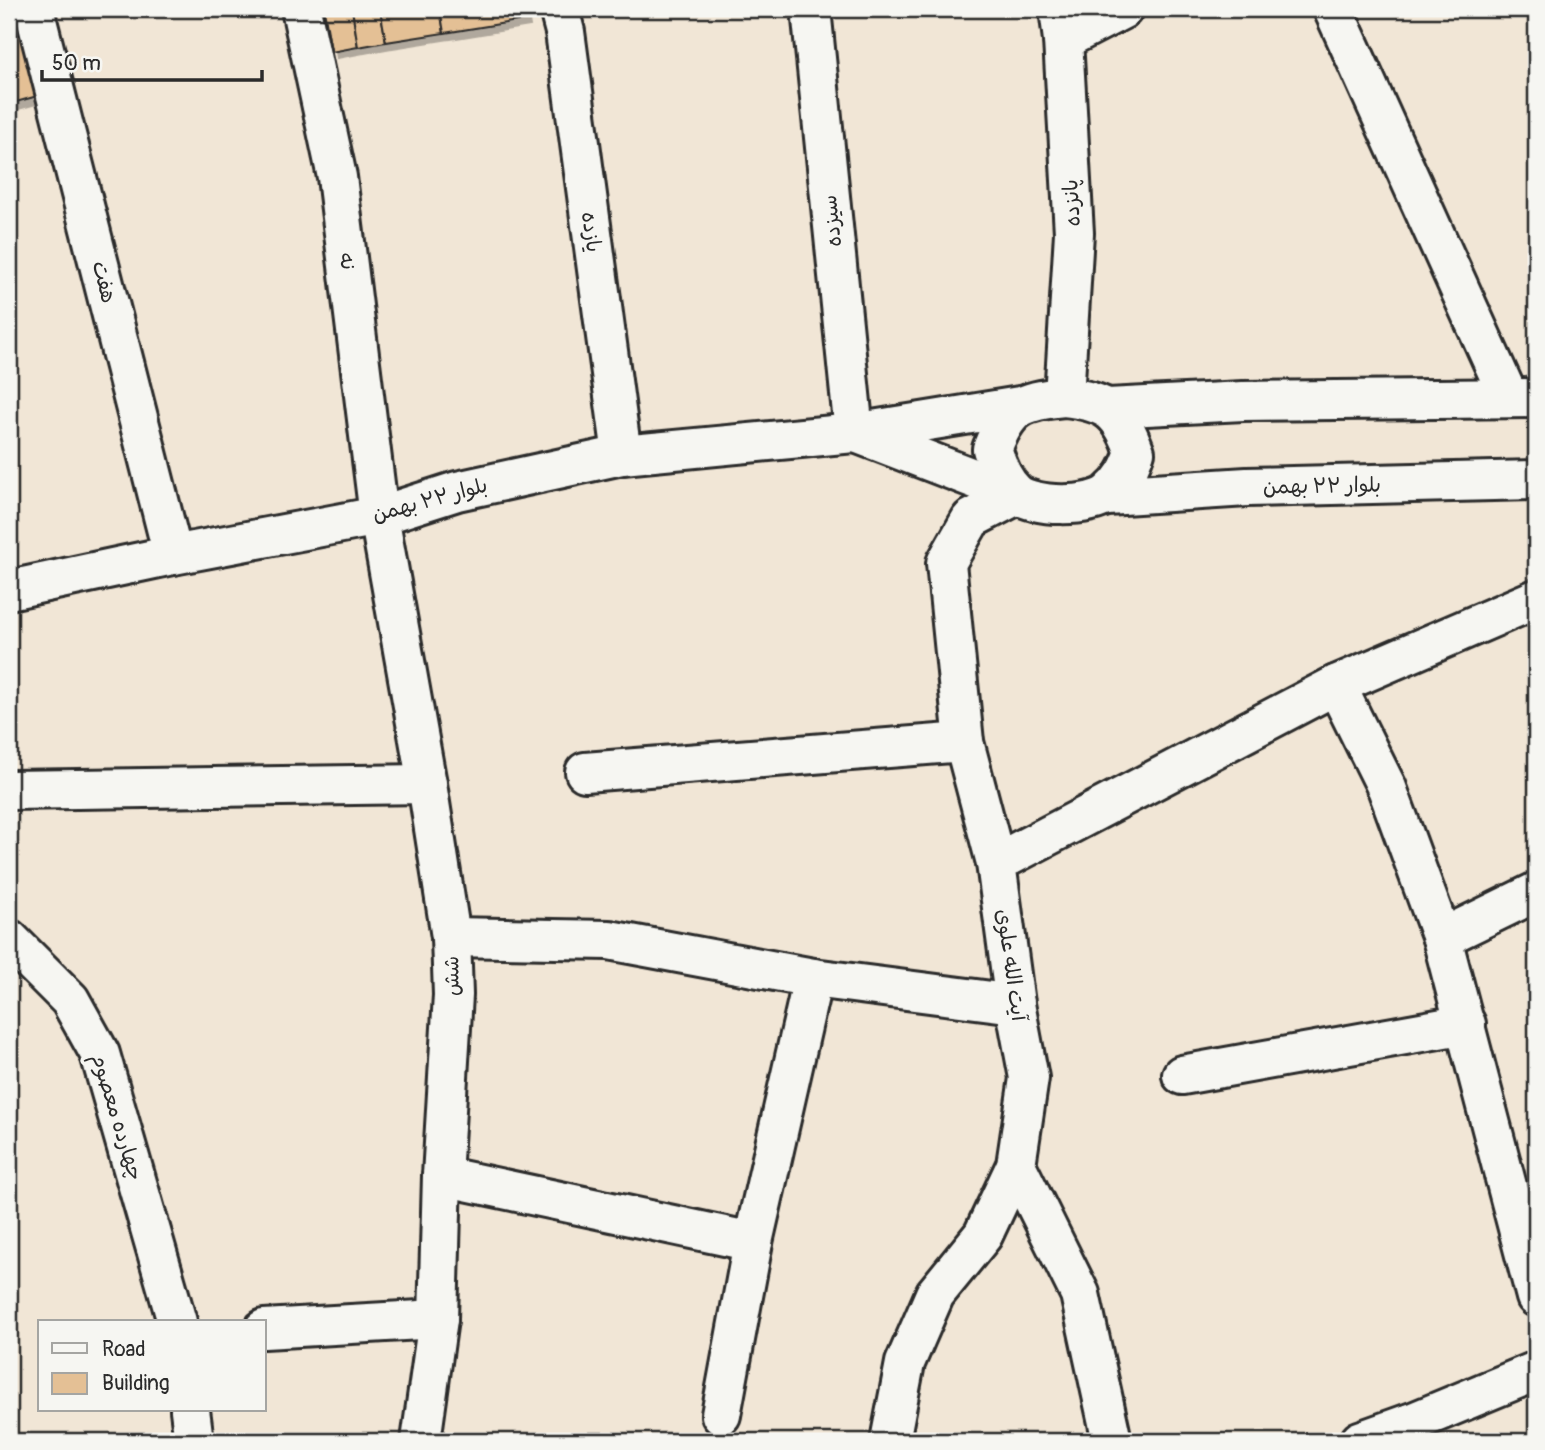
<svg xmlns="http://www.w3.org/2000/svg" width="1545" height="1450" font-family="Pangolin,'Playpen Sans Arabic',sans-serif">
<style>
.building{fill:#e4c095;stroke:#2b2b2b;stroke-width:2;filter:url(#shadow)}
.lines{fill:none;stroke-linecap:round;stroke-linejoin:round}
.minor-casing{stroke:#2b2b2b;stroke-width:44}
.major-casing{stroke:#2b2b2b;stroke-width:44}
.minor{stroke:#f6f6f2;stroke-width:38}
.major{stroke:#f6f6f2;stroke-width:38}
.labels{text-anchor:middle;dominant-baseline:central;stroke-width:7;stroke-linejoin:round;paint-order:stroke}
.street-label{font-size:21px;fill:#2b2b2b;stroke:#f6f6f2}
</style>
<defs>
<filter id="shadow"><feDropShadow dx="6" dy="6" stdDeviation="0" flood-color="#0004"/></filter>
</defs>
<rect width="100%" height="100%" fill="#f1e6d6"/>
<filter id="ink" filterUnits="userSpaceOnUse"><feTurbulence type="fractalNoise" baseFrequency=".0143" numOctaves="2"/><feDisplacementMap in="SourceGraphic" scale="14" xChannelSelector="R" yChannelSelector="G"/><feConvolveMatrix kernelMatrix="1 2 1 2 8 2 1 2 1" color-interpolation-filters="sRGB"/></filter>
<g filter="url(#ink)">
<g class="building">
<polygon points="9,9 17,9 41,95 9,104"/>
<polygon points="324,9 352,9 358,47 331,52"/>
<polygon points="352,9 380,9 386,42 358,47"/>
<polygon points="380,9 440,9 444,33 386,42"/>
<polygon points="440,9 522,9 524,20 444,33"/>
</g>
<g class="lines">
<defs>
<g id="minor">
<polyline points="34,9 173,555"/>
<polyline points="301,9 337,177 379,516 427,784 451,937 453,995 442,1176 438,1319 421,1441"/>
<polyline points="559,9 565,32 622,455"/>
<polyline points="811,9 854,433"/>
<polyline points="1059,9 1063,40 1074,233 1064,397"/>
<polyline points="1333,9 1509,398"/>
<polyline points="1063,40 1123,9"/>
<polyline points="856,433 1017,495"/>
<polyline points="9,590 173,555 379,516 457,491 622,455 854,433 1020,406"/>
<polyline points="1336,685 1387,788 1442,938 1536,1297"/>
<polyline points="585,772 964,742"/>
<polyline points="9,790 427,784"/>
<polyline points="996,863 1336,685 1536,599"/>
<polyline points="451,937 609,940 813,978"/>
<polyline points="1442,938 1536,892"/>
<polyline points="9,939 70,1000 100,1054 177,1322"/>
<polyline points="1182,1075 1466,1024"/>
<polyline points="1016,1165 1080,1294 1112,1441"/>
<polyline points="442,1176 753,1242 813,978 1015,1004"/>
<polyline points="264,1329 438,1319"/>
<polyline points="190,1410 194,1441"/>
<polyline points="721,1415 753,1242"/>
<polyline points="890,1441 905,1363 935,1294 983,1235 1016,1165 1029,1078 1015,1004 996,863 964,742 946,563 971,519 1017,495"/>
<polyline points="1360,1441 1413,1422 1536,1371"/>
</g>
<g id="major">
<path d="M1064 397C1108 402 1120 411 1135 452 1129 469 1123 481 1109 493 1092 508 1032 508 1015 492 1002 480 998 465 992 449 1008 408 1020 401 1064 397Z"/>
<polyline points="1108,408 1243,401 1536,398"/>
<polyline points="1107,496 1247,487 1536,480"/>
</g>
</defs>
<use href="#minor" class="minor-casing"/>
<use href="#major" class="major-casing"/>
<use href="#minor" class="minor"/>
<use href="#major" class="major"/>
</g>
</g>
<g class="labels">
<g class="street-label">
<text transform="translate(1072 203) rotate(-93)">پانزده</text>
<text transform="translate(832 221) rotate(-96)">سیزده</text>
<text transform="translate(591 232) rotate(82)">یازده</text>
<text transform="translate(347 261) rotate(83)">نه</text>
<text transform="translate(104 282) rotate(76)">هفت</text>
<text transform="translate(1322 486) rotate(-1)">بلوار ۲۲ بهمن</text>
<text transform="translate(430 500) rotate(-15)">بلوار ۲۲ بهمن</text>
<text transform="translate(1011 965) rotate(82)">آیت الله علوی</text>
<text transform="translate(452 976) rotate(-91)">شش</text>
<text transform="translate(117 1117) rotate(73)">چهارده معصوم</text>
</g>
</g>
<rect width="1545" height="1450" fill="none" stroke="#f6f6f2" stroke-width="35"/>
<rect x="18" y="18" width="1510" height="1415" fill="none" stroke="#2b2b2b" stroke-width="2.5" filter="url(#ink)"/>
<rect x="38" y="1320" width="228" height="91" fill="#f6f6f2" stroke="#a5a5a2" stroke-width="2"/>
<rect x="52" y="1343" width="35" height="10" fill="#f6f6f2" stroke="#a5a5a2" stroke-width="2"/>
<text x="102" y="1356" font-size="21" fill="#2b2b2b">Road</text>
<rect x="52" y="1373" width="35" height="21" fill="#e4c095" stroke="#a5a5a2" stroke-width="2"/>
<text x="102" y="1390" font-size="21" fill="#2b2b2b">Building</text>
<path d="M42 70v10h220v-10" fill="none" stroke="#2b2b2b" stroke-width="3.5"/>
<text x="52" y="70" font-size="21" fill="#2b2b2b" stroke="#f6f6f2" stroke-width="5" paint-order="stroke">50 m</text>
</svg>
